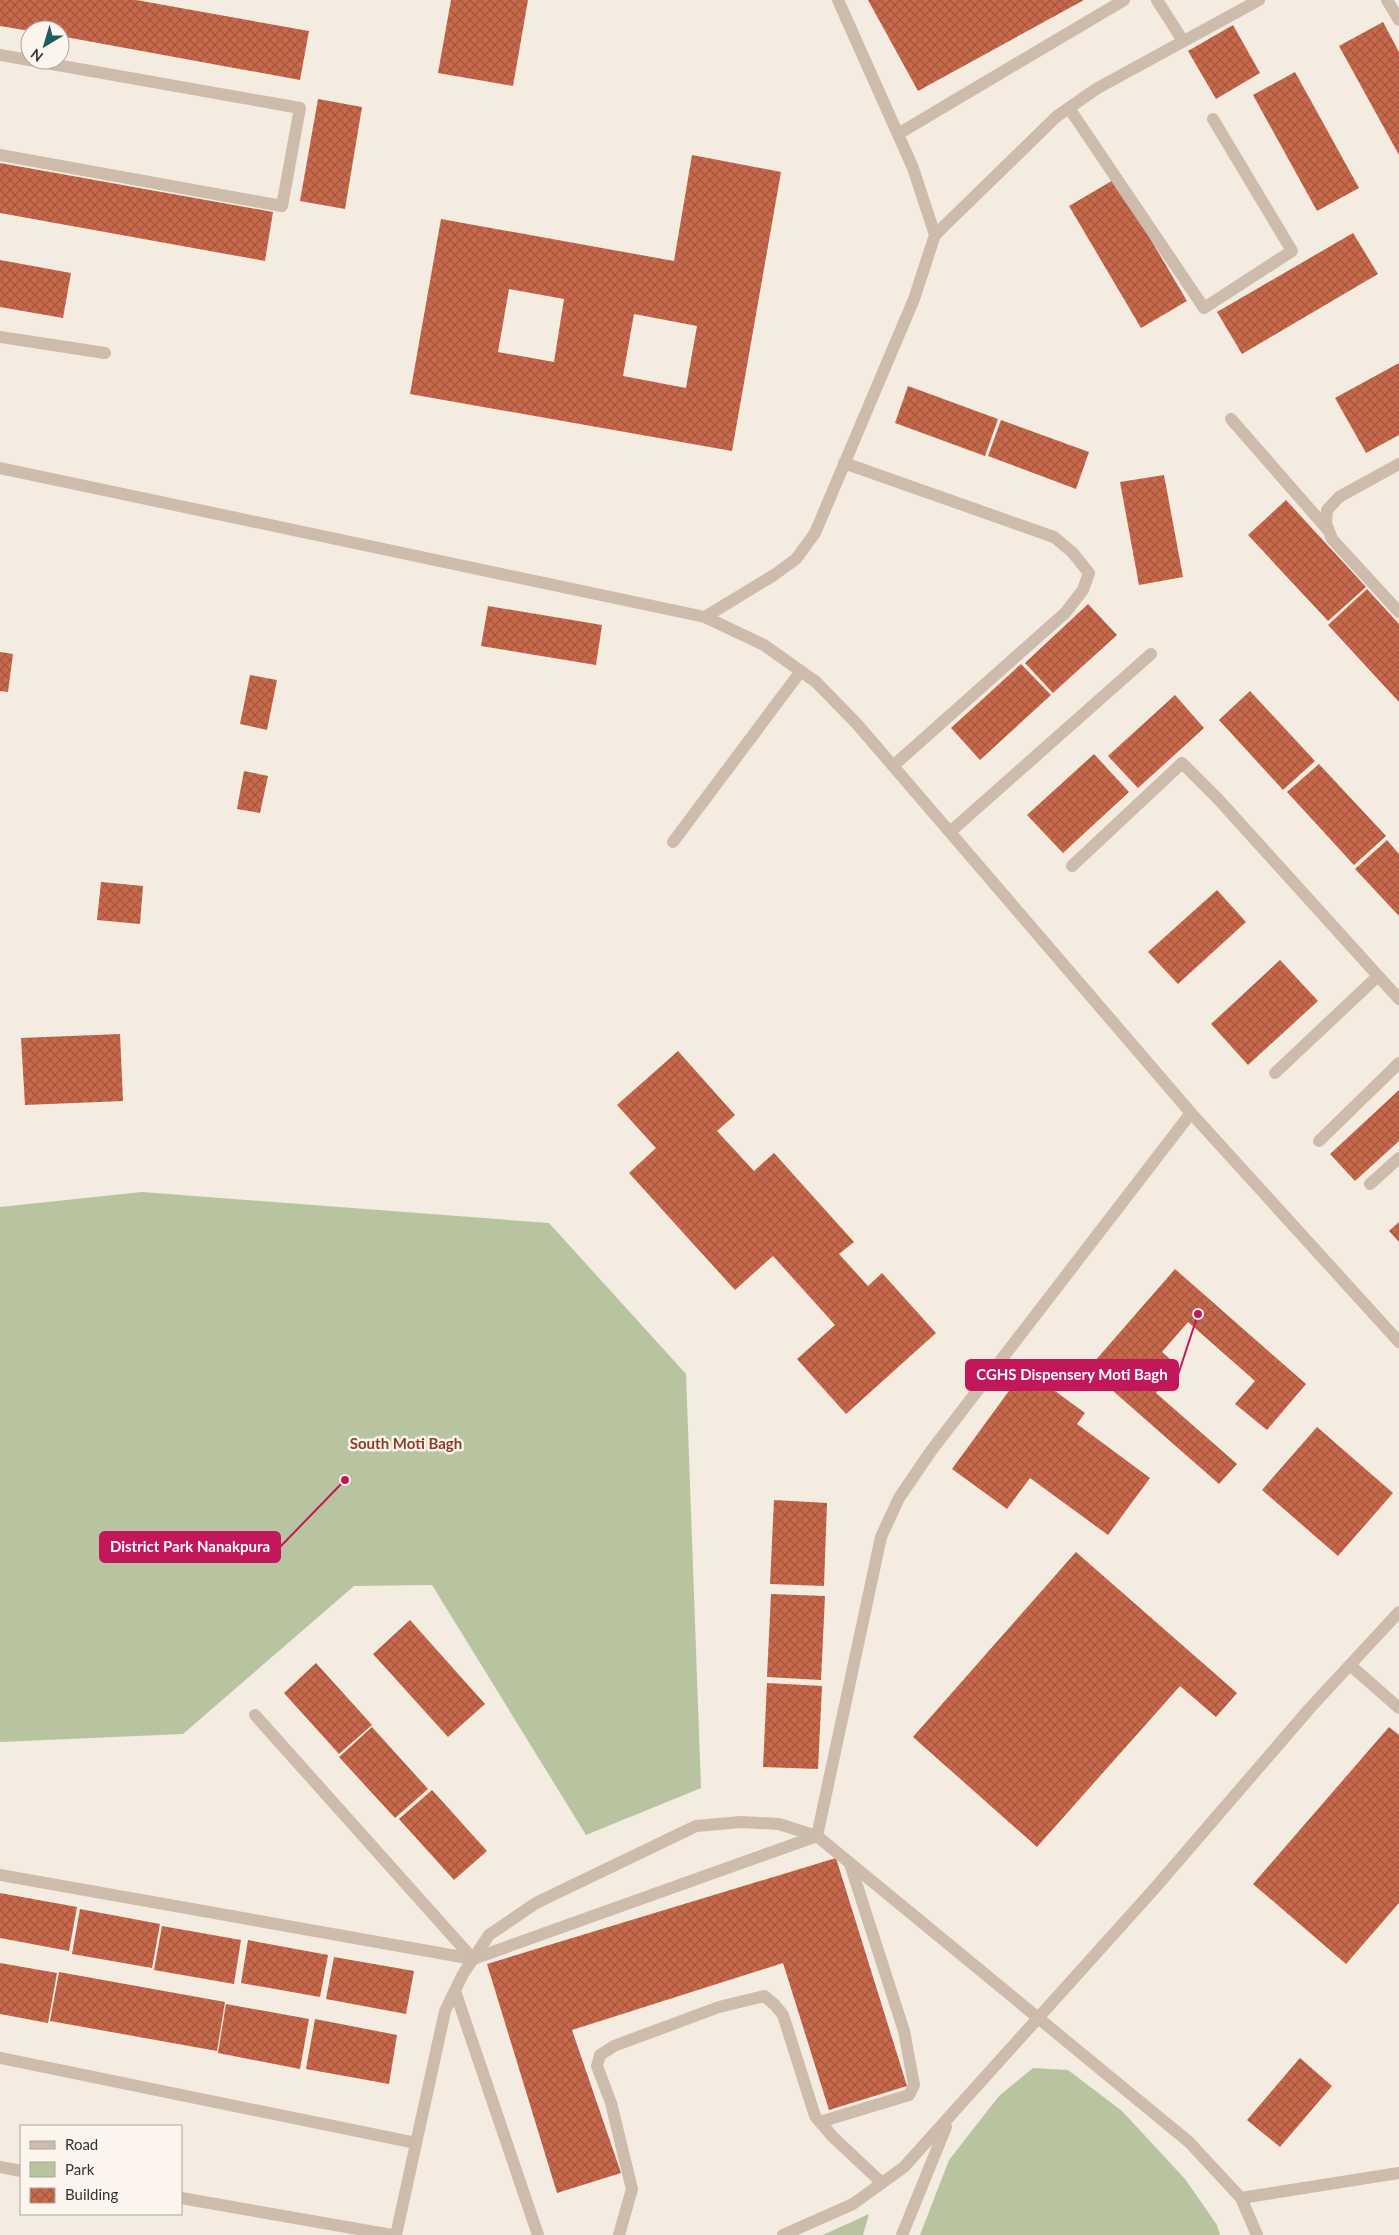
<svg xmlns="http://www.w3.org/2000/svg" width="1399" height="2235" font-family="Lato,sans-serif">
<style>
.green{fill:#b8c4a0}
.building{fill:url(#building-cross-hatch);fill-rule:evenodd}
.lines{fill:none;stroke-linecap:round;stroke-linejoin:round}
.minor{stroke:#cdbbac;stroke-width:12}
.labels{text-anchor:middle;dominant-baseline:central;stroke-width:5;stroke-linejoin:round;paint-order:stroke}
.neighbourhood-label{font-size:15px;font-weight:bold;fill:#8c3b22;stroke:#fbf5ee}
.leader{fill:none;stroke:#c2185b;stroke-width:2}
.callout-dot{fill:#c2185b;stroke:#fbf5ee;stroke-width:2}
.callout{fill:#c2185b;stroke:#c2185b;stroke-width:2}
.callout-label{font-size:15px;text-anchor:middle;font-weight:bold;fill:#fff}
</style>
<defs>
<pattern id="building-cross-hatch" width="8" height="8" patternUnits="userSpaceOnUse" patternTransform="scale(1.25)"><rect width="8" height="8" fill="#c8694b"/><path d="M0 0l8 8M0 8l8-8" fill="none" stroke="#a4573f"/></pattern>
</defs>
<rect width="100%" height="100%" fill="#f4ebe1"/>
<g class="green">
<polygon points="142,1192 549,1223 686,1374 701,1788 586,1835 432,1585 354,1586 183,1734 0,1742 0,1207"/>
<polygon points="1033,2068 1068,2070 1122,2111 1185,2179 1217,2225 1220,2235 920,2235 949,2160 999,2096"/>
<polygon points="869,2214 863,2235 823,2235"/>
</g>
<g class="building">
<polygon points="0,0 136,0 309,31 300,80 60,36 60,30 30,31 0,26"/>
<polygon points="451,0 528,0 513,86 438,73"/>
<polygon points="868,0 1084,0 918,91"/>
<polygon points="1383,22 1399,52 1399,155 1339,46"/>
<polygon points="1233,25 1260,73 1216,99 1188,51"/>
<polygon points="1295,72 1359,188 1317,211 1253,95"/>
<polygon points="318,99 362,107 345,209 300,201"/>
<path d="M692 155 781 172 732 451 410 394 441 219 674 261ZM509 289 564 299 554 362 498 352ZM634 314 697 326 686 388 623 376Z"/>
<polygon points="0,163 273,212 265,261 0,213"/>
<polygon points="1115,179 1187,301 1141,328 1069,206"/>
<polygon points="1353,233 1378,274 1242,354 1217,312"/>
<polygon points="0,260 71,273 63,318 0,307"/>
<polygon points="1399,363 1399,435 1366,453 1335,398"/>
<polygon points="908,386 998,419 985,456 895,423"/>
<polygon points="1001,420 1089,452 1076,489 988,456"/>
<polygon points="1164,475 1183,577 1139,585 1120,482"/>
<polygon points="1286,500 1366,587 1328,621 1248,535"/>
<polygon points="1367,589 1399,624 1399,702 1328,625"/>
<polygon points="1088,604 1117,635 1053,693 1025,663"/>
<polygon points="488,606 602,625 596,665 481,646"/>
<polygon points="0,652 13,654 8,692 0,691"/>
<polygon points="1021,664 1051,695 980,760 951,728"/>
<polygon points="250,675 277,680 267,730 240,724"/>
<polygon points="1250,691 1315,761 1283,790 1219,720"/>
<polygon points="1175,695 1204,728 1138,788 1108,756"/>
<polygon points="1094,754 1129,792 1063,853 1027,815"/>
<polygon points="1319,764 1386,836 1354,865 1287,792"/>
<polygon points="244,771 268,776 260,813 237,809"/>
<polygon points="1387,840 1399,854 1399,916 1355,869"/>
<polygon points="101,882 143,886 140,924 97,920"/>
<polygon points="1217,890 1246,922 1178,984 1148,952"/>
<polygon points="1280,960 1318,1001 1248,1065 1211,1024"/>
<polygon points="120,1034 123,1101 25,1105 21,1038"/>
<polygon points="678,1051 735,1115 717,1131 754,1171 774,1153 854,1242 839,1254 868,1286 882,1273 936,1333 846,1414 797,1359 835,1325 773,1256 735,1290 629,1173 656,1148 617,1105"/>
<polygon points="1399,1090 1399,1141 1355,1181 1330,1154"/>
<polygon points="1399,1222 1399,1242 1389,1231"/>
<polygon points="1175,1269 1306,1384 1267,1430 1235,1404 1255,1381 1188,1322 1162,1352 1179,1367 1156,1393 1237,1464 1219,1484 1088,1369"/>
<polygon points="1025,1369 1085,1413 1077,1424 1150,1478 1108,1535 1030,1478 1007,1509 952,1469"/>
<polygon points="1317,1427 1393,1493 1338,1556 1262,1490"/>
<polygon points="774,1500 827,1503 824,1586 770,1584"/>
<polygon points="1076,1552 1237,1693 1216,1717 1180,1686 1037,1847 913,1737"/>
<polygon points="771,1594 825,1596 821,1680 767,1677"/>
<polygon points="410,1620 485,1704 448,1737 373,1654"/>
<polygon points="316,1663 372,1725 339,1754 284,1693"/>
<polygon points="767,1683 822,1686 818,1769 763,1767"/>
<polygon points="372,1727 428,1789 395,1818 339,1757"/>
<polygon points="1389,1727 1399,1735 1399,1903 1346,1964 1253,1884"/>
<polygon points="432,1790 487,1851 454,1880 399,1819"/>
<polygon points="836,1858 907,2086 829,2110 783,1963 572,2030 621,2173 557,2193 487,1964"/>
<polygon points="0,1893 77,1907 69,1951 0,1938"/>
<polygon points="80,1909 160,1924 152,1968 72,1954"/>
<polygon points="162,1926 241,1940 234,1984 154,1970"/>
<polygon points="248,1940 328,1955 320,1997 241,1983"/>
<polygon points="334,1957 414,1971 406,2014 326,1999"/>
<polygon points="0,1963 57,1973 48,2023 0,2014"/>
<polygon points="59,1972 225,2002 217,2051 50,2021"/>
<polygon points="226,2004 309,2019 300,2069 218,2053"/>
<polygon points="315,2019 397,2035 389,2084 306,2069"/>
<polygon points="1300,2058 1332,2086 1280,2147 1247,2120"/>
</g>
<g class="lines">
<g class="minor">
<polyline points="838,0 913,168 935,235 914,299 815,533 796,559 774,575 705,617 764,645 816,682 857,724 1191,1113 1399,1342"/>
<polyline points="1157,0 1183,41"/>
<polyline points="1387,0 1399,20"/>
<polyline points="0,55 300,108 282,206 0,155"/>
<polyline points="1069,108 1204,308 1292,251 1213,119"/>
<polyline points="898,134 1124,0"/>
<polyline points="935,235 1056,117 1096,89 1259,0"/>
<polyline points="0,337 105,353"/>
<polyline points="1231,419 1328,530"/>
<polyline points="844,463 1054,537 1072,552 1089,573 1083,590 1065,613 893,766"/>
<polyline points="1399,464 1339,497 1327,510 1326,523 1332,539 1399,612"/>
<polyline points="0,468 705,617"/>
<polyline points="950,832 1151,654"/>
<polyline points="673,842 801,671"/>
<polyline points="1072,866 1182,763 1219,800 1399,999"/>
<polyline points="1275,1073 1378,976"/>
<polyline points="1319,1141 1399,1063"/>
<polyline points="1370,1184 1399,1158"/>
<polyline points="1350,1665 1399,1708"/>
<polyline points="255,1715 473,1959"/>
<polyline points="817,1836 881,1537 899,1498 931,1451 1191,1113"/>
<polyline points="0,1875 473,1959 817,1836"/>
<polyline points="455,1991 538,2235"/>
<polyline points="0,2058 416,2143"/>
<polyline points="820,2122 909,2095 914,2085 904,2031 850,1864"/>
<polyline points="0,2167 21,2171"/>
<polyline points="181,2198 392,2235"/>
<polyline points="1241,2198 1399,2173"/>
<polyline points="396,2235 445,2011 463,1974 489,1935 536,1903 696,1826 741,1822 779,1824 817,1836 1189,2142 1241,2198 1257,2235"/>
<polyline points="619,2235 632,2189 611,2103 597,2066 600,2055 614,2046 719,2007 764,1996 775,2005 783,2015 815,2116 833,2137 882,2183"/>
<polyline points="783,2235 853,2204 904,2167 1155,1888 1310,1708 1399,1612"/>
<polyline points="902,2235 946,2127"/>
</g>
</g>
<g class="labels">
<g class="neighbourhood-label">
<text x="406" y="1443">South Moti Bagh</text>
</g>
</g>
<path class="leader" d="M1198 1314L1178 1375M345 1480L280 1547"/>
<g class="callout-dot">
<circle cx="1198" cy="1314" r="5"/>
<circle cx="345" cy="1480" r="5"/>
</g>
<g class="callout">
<rect x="966" y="1360" width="212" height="30" rx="5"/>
<rect x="100" y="1532" width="180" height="30" rx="5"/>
</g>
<g class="callout-label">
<text x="1072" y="1380">CGHS Dispensery Moti Bagh</text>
<text x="190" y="1552">District Park Nanakpura</text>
</g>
<rect x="20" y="2125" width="162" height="90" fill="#fbf5ee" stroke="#aea6a0"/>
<rect x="30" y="2141" width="25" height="8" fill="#cdbbac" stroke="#aea6a0"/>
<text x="65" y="2150" font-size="15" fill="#3b302b">Road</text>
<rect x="30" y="2162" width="25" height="15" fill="#b8c4a0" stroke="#aea6a0"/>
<text x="65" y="2175" font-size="15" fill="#3b302b">Park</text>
<rect x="30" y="2188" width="25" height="15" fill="url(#building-cross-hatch)" stroke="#aea6a0"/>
<text x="65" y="2200" font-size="15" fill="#3b302b">Building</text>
<g transform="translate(45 45) rotate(218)"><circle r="24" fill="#fbf5ee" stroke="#aea6a0"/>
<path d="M0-4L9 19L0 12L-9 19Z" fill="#1f5a5e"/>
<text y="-8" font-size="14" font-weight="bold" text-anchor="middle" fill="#3b302b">N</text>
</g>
</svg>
